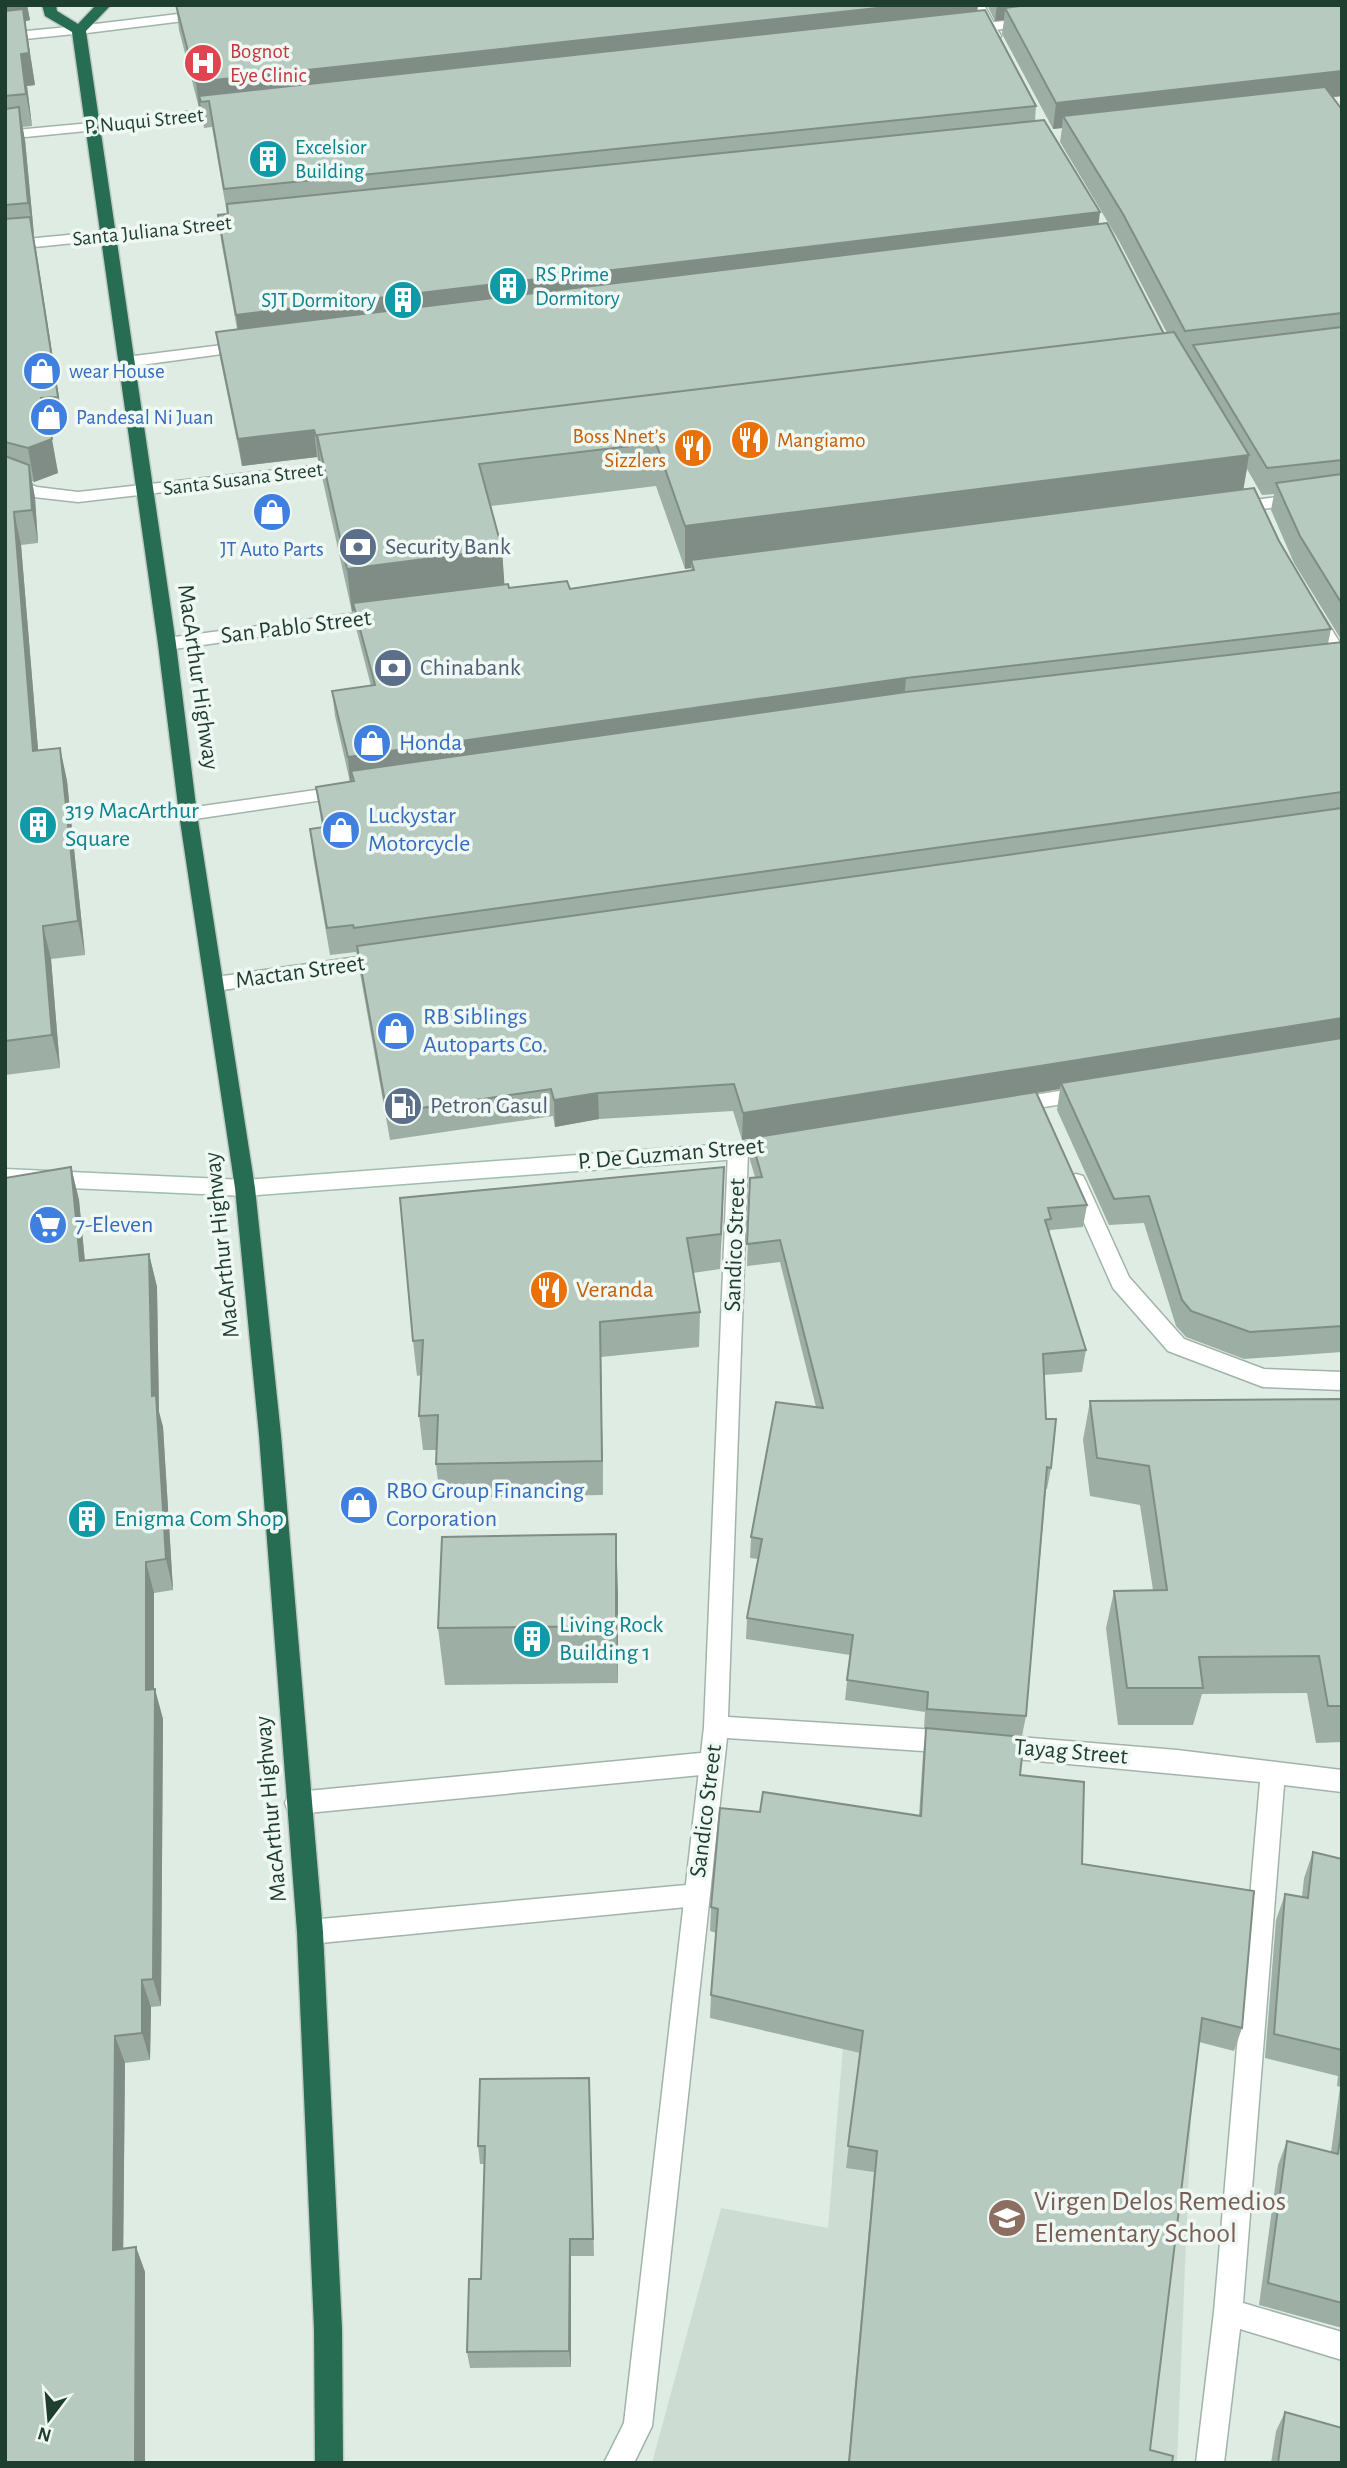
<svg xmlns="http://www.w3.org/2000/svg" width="1347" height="2468" font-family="'Alegreya Sans',sans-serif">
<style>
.built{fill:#cddcd3}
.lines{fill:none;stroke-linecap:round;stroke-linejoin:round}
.lane-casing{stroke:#a1b4aa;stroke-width:3}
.street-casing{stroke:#a1b4aa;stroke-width:3}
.secondary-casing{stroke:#9fbcad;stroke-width:3}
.highway-casing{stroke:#c0c9c5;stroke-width:3}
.lane{fill:#fff;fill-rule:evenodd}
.street{fill:#fff;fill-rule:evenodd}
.secondary{fill:#fff;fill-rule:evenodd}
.highway{fill:#276d53;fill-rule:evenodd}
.wall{fill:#9daea4;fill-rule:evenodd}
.shaded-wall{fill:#808d86}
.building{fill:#b7cabf;stroke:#808d86;stroke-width:2}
.labels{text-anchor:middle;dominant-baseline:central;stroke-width:7;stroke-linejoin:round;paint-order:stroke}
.far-health-label{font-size:21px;fill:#be3a42;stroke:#f0f8f3;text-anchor:start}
.far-street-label{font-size:21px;fill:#1e3e30;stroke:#f0f8f3}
.far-culture-label{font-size:21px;fill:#0d838f;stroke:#f0f8f3;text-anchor:start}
.far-shop-label{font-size:21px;fill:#366cbe;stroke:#f0f8f3;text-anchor:start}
.far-food-label{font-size:21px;fill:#c56008;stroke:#f0f8f3;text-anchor:end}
.service-label{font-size:24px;fill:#4e5e75;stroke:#f0f8f3;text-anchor:start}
.street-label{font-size:24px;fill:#1e3e30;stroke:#f0f8f3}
.shop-label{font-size:24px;fill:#366cbe;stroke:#f0f8f3;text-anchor:start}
.culture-label{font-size:24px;fill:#0d838f;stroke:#f0f8f3;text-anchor:start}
.food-label{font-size:24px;fill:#c56008;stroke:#f0f8f3;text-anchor:start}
.near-education-label{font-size:28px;fill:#785e54;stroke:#f0f8f3;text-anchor:start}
</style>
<rect width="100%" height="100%" fill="#dfece4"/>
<polygon class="built" points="848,1987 1195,2023 1177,2463 652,2463 721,2208 828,2228"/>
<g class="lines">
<defs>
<g id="lane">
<polygon points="203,11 208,12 208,18 79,34 72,30 79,26"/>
<polygon points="1032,18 1039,22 1037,25 967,33 960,29 967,25"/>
<polygon points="228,107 235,111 233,114 91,131 84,127 91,123"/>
<polygon points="711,1752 720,1755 723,1763 720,1771 711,1774 297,1814 288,1811 285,1803 288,1795 297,1792"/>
<polygon points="697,1884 706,1887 710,1895 706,1903 697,1906 310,1944 301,1940 297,1932 301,1924 310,1920"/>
</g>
<g id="street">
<polygon points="970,5 984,5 1001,36 999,39 989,39"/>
<polygon points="79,26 86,30 84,33 5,41 5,33"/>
<polygon points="91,123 96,124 96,130 5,139 5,131"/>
<polygon points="247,218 252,219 252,225 5,250 5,241"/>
<polygon points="246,342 252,344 252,350 126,367 118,362 126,357"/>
<polygon points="349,462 357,467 355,470 78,502 34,497 5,486 5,475 37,487 78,492"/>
<polygon points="1342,488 1342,498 1233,513 1225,508 1233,503"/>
<polygon points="381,610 390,615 387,619 167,650 158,644 167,638"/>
<polygon points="1314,610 1320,611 1342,646 1342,667 1336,665 1305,615"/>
<polygon points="344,786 350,788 353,792 350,796 188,820 179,814 188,808"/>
<polygon points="386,953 393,955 396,960 393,965 216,991 206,984 216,977"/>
<polygon points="738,1143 745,1146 748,1151 728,1717 953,1731 962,1735 965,1742 962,1749 953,1753 727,1738 652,2426 634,2463 604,2463 624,2423 704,1727 728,1151 731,1146"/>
<polygon points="1076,1174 1083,1176 1086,1182 1129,1277 1184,1339 1264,1369 1342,1372 1342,1390 1263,1387 1168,1351 1113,1288 1066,1182 1069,1176"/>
<polygon points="996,1735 1177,1750 1342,1770 1342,1792 1284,1785 1243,2303 1342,2332 1342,2360 1240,2329 1224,2463 1196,2463 1214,2312 1260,1782 996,1757 987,1754 984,1746 987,1738"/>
</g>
<g id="secondary">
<polygon points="1085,1087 1092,1089 1095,1094 1092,1099 1014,1112 1007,1110 1004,1105 1007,1100 1014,1098"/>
<polygon points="778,1137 785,1140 788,1145 785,1150 738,1159 245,1196 5,1185 5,1169 245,1180 738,1143"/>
</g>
<polygon id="highway" points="42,5 56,5 57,11 78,24 96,5 111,5 86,31 176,644 197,814 255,1188 281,1435 323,1932 342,2329 343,2463 315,2463 314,2329 297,1932 259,1435 235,1188 179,814 158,644 72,32 45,16"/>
</defs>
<use href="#lane" class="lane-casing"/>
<use href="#street" class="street-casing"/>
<use href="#secondary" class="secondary-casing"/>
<use href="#highway" class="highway-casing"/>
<use href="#lane" class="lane"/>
<use href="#street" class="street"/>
<use href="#secondary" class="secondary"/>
<use href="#highway" class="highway"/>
</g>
<g class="wall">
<polygon points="5,5 27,5 30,20 26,21 26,28 35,85 27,86 32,126 22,127 25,140 34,235 33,235 64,430 50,432 58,473 34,482 32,481 35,498 38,543 21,545 38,750 60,748 67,781 85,955 51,959 60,1068 5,1075"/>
<path d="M176 5H978L977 11 1036 106 1035 121 1164 334 1167 333 1119 241 1060 142 1062 128 1053 129 1002 34 1004 20 995 21 987 5H1342V96L1333 97 1340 107 1342 99V641L1294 563 1271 510 1274 494 1262 495 1247 469 1243 489 1279 541 1331 629 1328 644 1342 642V1352L1244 1359 1186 1337 1176 1326 1144 1223 1109 1225 1057 1110 1060 1089 1037 1093 1087 1205 1083 1227 1050 1230 1049 1234 1086 1350 1082 1372 1044 1375 1046 1419 1051 1468 1047 1489H1046L1026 1716 1022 1736 963 1732 1020 1775 1082 1864 1242 2028 1234 2051 1199 2042 1150 2450 1172 2463H848L874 2172 846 2168 860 2053 710 2018 711 1995 716 1933 710 1931 711 1907 760 1812 919 1816 923 1754 926 1729H924L925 1712 845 1700 850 1655 746 1639 747 1618 758 1559 750 1558 751 1537 816 1407 780 1262 747 1266 750 1178 755 1177 750 1160 751 1138 742 1140 733 1111 599 1119 555 1127 553 1116 390 1140 360 973 358 955H357L356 952 330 955 313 856 310 829 322 827 316 787 350 782 335 716 332 691 371 686 356 628 354 611 352 612 322 477 320 462H319L317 457 242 466 220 358 216 332 237 329 221 240 218 215 227 214 212 127 204 128 201 108H199L179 30ZM656 486 685 569 691 568V571L570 589 509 588 504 584 502 549 491 506Z"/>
<polygon points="71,1167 79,1200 85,1261 149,1254 157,1287 159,1412 163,1427 173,1590 154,1593 154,1689 163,1719 161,2006 151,2007 150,2060 125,2063 123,2249 136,2247 145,2272 5,2463"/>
<polygon points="724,1167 720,1269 693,1273 700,1312 699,1347 601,1357 603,1495 440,1498 436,1464 436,1450 423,1450 419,1416 421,1375 417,1376 413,1341"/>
<polygon points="1342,1399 1342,1742 1316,1743 1307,1693 1202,1694 1193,1725 1118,1725 1106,1628 1114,1591 1153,1590 1140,1505 1090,1496 1083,1440 1090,1401"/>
<polygon points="618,1592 618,1683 445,1685 438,1628"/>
<polygon points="1313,1852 1342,1859 1342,2328 1259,2305 1278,2165 1287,2141 1331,2152 1340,2087 1337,2086 1338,2076 1265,2058 1276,1920 1285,1894 1302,1897 1304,1878"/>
<polygon points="590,2096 594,2256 571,2256 571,2367 470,2368 467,2352 481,2279 484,2164 480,2164 478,2146"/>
<polygon points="1285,2412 1342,2463 1271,2463 1276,2431"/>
</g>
<g class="shaded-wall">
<polygon points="5,5 27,5 30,20 26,21 26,28 35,85 27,86 32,126 26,94 5,31"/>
<polygon points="905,5 978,5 976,23 209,101 199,96 201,108 199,108 196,82"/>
<polygon points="997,5 1137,5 1005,8 1004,20 995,21"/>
<polygon points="1342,71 1342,96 1070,127 1063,116 1062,128 1053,129 1056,103"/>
<polygon points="19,107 25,140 34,235 28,203"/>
<polygon points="1100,212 1097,237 239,341 236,315"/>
<polygon points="30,217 36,249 64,430 58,397"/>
<polygon points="314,430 317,457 242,466 238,439"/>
<polygon points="317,435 320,462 319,462 316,436"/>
<polygon points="52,439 58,473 34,482 28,448"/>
<polygon points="1249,455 1242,498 691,560 691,568 685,569 685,526"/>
<polygon points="29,465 35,498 38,543 32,510"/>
<polygon points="14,512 21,545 41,785 33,751"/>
<polygon points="502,549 505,592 353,603 354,611 352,612 347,569"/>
<polygon points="906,678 904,702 351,771 352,782 350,782 348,757"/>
<polygon points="60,748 67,781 85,955 78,921"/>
<polygon points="43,926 51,959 60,1068 52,1035"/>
<polygon points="1342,1018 1342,1044 1061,1083 1060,1089 742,1140 743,1113"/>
<polygon points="598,1093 599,1119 555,1127 554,1100"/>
<polygon points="71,1167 79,1200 88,1294 80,1261"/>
<polygon points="724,1167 723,1202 720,1269 721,1234"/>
<polygon points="149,1254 157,1287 159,1412 163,1427 173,1590 166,1559 152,1396"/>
<polygon points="600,1322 601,1357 603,1495 602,1461"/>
<polygon points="616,1534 618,1592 618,1683 616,1626"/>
<polygon points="146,1562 154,1593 154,1720 146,1690"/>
<polygon points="155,1689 163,1719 161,2006 153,1979"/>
<polygon points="142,1980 151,2007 150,2060 142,2033"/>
<polygon points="115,2036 125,2063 123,2274 113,2250"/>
<polygon points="570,2239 571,2256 571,2367 569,2351"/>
<polygon points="136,2247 145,2272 145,2463 135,2463"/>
</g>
<g class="building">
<polygon points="176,5 905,5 196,82"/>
<polygon points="1028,5 1342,5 1342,71 1056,103 1005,8"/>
<polygon points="23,9 29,53 21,54 26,94 5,96 5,11"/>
<polygon points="985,10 1036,106 224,189 209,101 201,102 199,96"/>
<polygon points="1325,87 1340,107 1342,108 1342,313 1185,331 1123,214 1063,116"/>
<polygon points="19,107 28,203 5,205 5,109"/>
<polygon points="1044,120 1100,212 236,315 218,215 228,214 227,204"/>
<polygon points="30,217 58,397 41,398 52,439 28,448 5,442 5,219"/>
<polygon points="1107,223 1164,334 316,436 314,430 238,439 216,332"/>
<polygon points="1342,327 1342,460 1267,468 1193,345"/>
<polygon points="1174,332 1249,455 685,526 656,443 479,464 502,549 347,569 317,435"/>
<polygon points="5,456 29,465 32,510 14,512 33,751 60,748 78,921 43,926 52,1035 5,1041"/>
<polygon points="1342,474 1342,604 1300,536 1276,483"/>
<polygon points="1254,488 1279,541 1331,629 906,678 348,757 332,691 375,685 353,603 508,584 509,588 567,581 570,589 694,570 691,560"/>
<polygon points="1342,642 1342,792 354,928 353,925 327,928 310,829 324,827 316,787 354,781 351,771 906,692"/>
<polygon points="1342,808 1342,1018 743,1113 734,1084 598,1093 554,1100 551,1089 387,1113 357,946"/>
<polygon points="1342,1038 1342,1326 1250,1332 1191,1311 1182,1300 1149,1196 1114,1199 1061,1083"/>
<polygon points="1036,1092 1087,1205 1048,1208 1051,1219 1045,1220 1086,1350 1043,1354 1046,1419 1056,1419 1051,1468 1047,1467 1026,1716 927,1709 928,1692 847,1680 853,1635 747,1618 762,1539 751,1537 776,1402 823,1408 780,1240 747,1244 750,1178 762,1177 751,1138"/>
<polygon points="71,1167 80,1261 149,1254 152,1396 156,1395 166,1559 146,1562 146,1690 155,1689 153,1979 142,1980 142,2033 115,2036 113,2250 136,2247 135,2463 5,2463 5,1178"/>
<polygon points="724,1167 721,1234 687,1238 700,1312 600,1322 602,1461 436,1464 438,1415 419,1416 423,1340 413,1341 400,1198"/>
<polygon points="1342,1399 1342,1706 1328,1706 1319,1656 1199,1657 1203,1688 1127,1688 1114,1591 1167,1590 1149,1466 1097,1458 1090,1401"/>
<polygon points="616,1534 616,1626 438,1628 442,1537"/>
<polygon points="926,1728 1024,1737 1020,1775 1084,1782 1082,1864 1254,1891 1242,2028 1202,2018 1150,2450 1173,2456 1172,2463 849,2463 877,2151 848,2146 863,2031 711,1995 718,1909 711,1907 720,1808 760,1812 763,1792 921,1816"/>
<polygon points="1313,1852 1342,1859 1342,2050 1274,2034 1285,1894 1308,1898"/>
<polygon points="589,2078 593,2239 570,2239 569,2351 467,2352 469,2279 481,2279 485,2146 478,2146 480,2079"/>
<polygon points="1342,2125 1342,2303 1268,2283 1287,2141 1338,2154"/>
<polygon points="1285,2412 1342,2428 1342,2463 1278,2463"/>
</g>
<defs>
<symbol id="hospital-disc" viewBox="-11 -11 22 22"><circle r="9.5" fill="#e0444e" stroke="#f0f8f3"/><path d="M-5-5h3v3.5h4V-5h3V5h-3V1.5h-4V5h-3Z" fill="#fff"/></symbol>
<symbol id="building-disc" viewBox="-11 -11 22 22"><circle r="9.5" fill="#0f9aa8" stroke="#f0f8f3"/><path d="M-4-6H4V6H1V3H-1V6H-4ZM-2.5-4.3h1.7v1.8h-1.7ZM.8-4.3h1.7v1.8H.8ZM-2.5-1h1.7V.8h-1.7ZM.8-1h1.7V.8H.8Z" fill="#fff"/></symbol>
<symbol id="shop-disc" viewBox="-11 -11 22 22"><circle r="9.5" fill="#3f7fe0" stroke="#f0f8f3"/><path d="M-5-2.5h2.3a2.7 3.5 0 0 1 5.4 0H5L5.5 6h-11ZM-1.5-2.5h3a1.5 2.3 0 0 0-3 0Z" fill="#fff"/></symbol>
<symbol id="restaurant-disc" viewBox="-11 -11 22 22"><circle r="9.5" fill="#e8710a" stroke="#f0f8f3"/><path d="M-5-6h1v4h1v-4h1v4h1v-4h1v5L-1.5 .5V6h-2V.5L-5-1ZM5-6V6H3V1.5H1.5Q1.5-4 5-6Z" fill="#fff"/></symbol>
<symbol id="bank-disc" viewBox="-11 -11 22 22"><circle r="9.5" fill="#5c6f8a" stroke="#f0f8f3"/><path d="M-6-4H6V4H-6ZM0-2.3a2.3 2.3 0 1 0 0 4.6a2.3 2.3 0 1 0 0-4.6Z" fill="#fff"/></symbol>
<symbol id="fuel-disc" viewBox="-11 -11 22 22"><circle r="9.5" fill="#5c6f8a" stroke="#f0f8f3"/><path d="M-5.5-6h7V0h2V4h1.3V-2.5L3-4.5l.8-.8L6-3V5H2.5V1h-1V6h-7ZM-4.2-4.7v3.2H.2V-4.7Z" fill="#fff"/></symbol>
<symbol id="supermarket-disc" viewBox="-11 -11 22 22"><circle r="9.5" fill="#3f7fe0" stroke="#f0f8f3"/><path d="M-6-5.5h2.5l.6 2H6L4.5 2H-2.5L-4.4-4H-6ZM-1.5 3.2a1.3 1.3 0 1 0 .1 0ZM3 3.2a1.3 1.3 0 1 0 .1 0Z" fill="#fff"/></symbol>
<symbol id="school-disc" viewBox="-11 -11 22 22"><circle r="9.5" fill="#8d6e63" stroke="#f0f8f3"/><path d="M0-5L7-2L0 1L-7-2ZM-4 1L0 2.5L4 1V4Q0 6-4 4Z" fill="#fff"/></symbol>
</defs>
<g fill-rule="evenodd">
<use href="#hospital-disc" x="181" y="41" width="44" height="44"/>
<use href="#building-disc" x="246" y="137" width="44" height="44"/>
<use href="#building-disc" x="486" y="264" width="44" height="44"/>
<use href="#building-disc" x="381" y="278" width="44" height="44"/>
<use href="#shop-disc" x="20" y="349" width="44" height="44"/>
<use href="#shop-disc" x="27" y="395" width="44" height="44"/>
<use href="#restaurant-disc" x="728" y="418" width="44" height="44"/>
<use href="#restaurant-disc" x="671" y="426" width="44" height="44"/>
<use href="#shop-disc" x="250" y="490" width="44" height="44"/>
<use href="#bank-disc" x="336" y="525" width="44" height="44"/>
<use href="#bank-disc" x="371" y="646" width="44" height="44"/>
<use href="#shop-disc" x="350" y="721" width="44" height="44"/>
<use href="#building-disc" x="16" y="803" width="44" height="44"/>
<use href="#shop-disc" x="319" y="808" width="44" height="44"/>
<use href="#shop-disc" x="374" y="1009" width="44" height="44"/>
<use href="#fuel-disc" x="381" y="1084" width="44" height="44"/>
<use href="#supermarket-disc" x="26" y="1203" width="44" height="44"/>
<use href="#restaurant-disc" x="527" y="1268" width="44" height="44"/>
<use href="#shop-disc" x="337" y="1483" width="44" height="44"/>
<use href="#building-disc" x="65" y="1497" width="44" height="44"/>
<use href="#building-disc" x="510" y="1617" width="44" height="44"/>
<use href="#school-disc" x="985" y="2196" width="44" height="44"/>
</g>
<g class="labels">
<g class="far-health-label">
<text x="230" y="51">Bognot<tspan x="230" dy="24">Eye Clinic</tspan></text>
</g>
<g class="far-street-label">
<text transform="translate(144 121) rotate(-6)">P. Nuqui Street</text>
<text transform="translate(152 231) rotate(-6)">Santa Juliana Street</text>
<text transform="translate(243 479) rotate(-7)">Santa Susana Street</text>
</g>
<g class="far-culture-label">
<text x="295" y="147">Excelsior<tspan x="295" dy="24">Building</tspan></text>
<text x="535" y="274">RS Prime<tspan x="535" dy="24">Dormitory</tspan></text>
<text x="376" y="300" text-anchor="end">SJT Dormitory</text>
</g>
<g class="far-shop-label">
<text x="69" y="371">wear House</text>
<text x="76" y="417">Pandesal Ni Juan</text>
<text x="272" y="549" text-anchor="middle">JT Auto Parts</text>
</g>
<g class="far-food-label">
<text x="666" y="436">Boss Nnet’s<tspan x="666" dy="24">Sizzlers</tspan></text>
<text x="777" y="440" text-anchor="start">Mangiamo</text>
</g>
<g class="service-label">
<text x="385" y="547">Security Bank</text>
<text x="420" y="668">Chinabank</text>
<text x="430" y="1106">Petron Gasul</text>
</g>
<g class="street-label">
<text transform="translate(296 627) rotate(-7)">San Pablo Street</text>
<text transform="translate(198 677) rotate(82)">MacArthur Highway</text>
<text transform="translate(300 972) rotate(-8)">Mactan Street</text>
<text transform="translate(671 1154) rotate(-5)">P. De Guzman Street</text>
<text transform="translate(222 1245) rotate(-96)">MacArthur Highway</text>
<text transform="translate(735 1245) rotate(-88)">Sandico Street</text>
<text transform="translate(1071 1752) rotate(5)">Tayag Street</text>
<text transform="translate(271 1809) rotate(-95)">MacArthur Highway</text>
<text transform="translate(706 1811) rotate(-83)">Sandico Street</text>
</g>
<g class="shop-label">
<text x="399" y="743">Honda</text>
<text x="368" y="816">Luckystar<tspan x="368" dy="28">Motorcycle</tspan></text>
<text x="423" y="1017">RB Siblings<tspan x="423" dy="28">Autoparts Co.</tspan></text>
<text x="75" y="1225">7-Eleven</text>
<text x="386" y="1491">RBO Group Financing<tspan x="386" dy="28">Corporation</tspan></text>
</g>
<g class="culture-label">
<text x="65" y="811">319 MacArthur<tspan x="65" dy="28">Square</tspan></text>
<text x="114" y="1519">Enigma Com Shop</text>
<text x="559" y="1625">Living Rock<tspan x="559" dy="28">Building 1</tspan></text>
</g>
<g class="food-label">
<text x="576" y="1290">Veranda</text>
</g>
<g class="near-education-label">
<text x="1034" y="2202">Virgen Delos Remedios<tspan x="1034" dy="32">Elementary School</tspan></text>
</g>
</g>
<rect width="1347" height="2468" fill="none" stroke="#1e3e30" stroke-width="14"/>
<g transform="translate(49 2419) rotate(196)" stroke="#f0f8f3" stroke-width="5" paint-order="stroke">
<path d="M0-5L12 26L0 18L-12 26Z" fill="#1e3e30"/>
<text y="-10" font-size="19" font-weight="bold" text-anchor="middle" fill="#1e3e30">N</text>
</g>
</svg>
